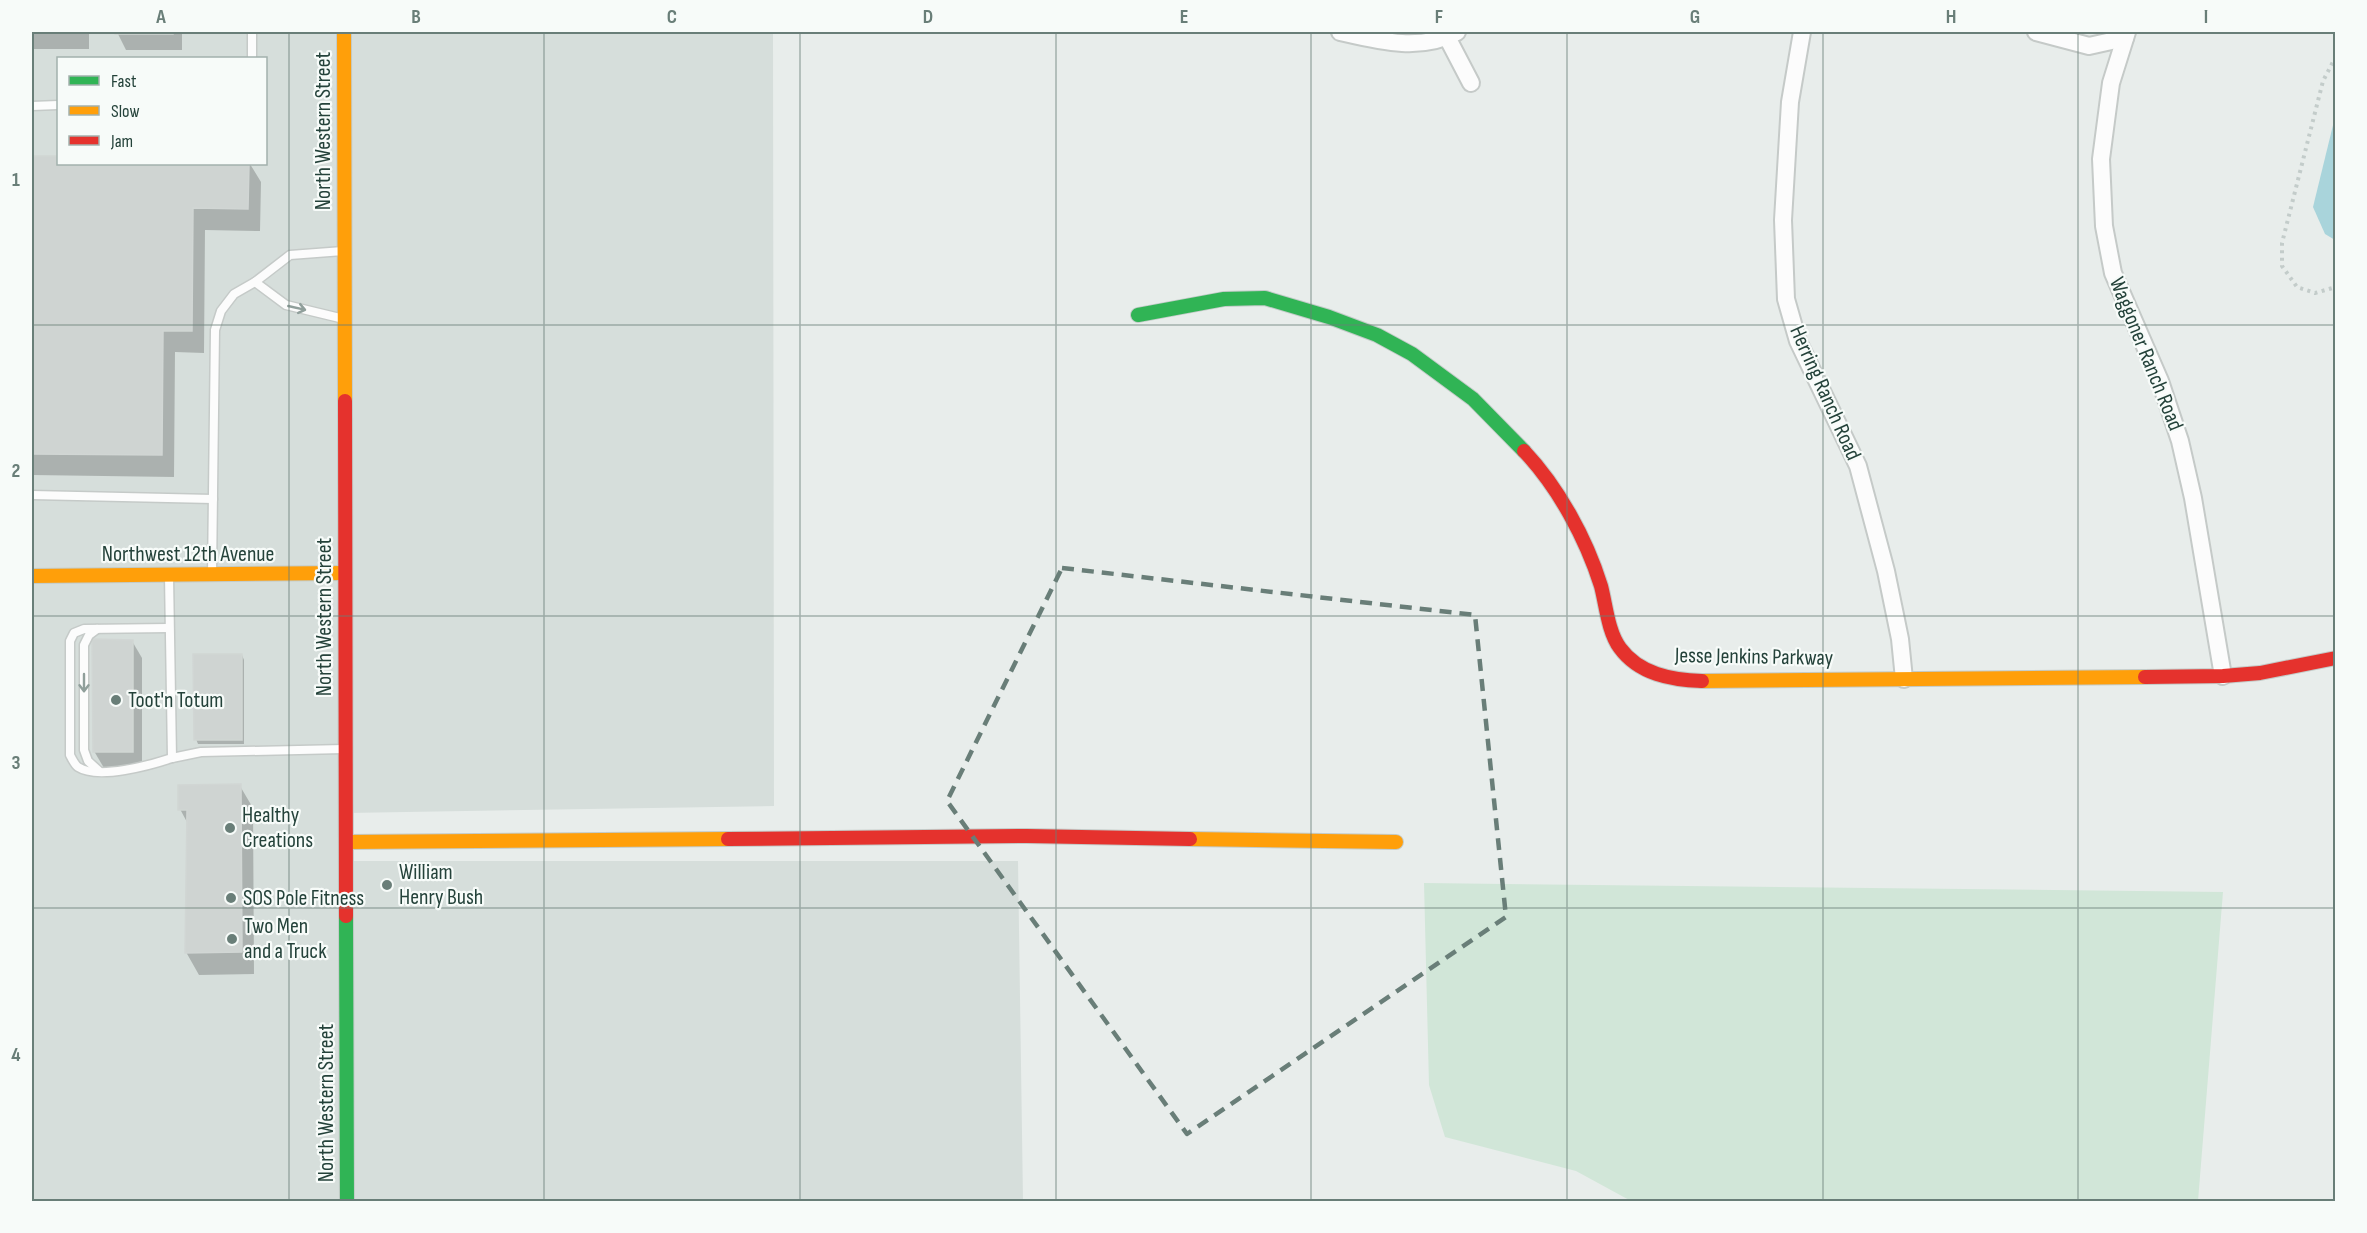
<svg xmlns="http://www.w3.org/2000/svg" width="2367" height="1233" font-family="'Sofia Sans Condensed',sans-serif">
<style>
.built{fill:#d6dedb;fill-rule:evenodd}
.green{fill:#d1e6d8}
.water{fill:#a9d4db}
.shadow{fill:#0003}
.building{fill:#cfd4d2;stroke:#d1d6d4;stroke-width:1.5}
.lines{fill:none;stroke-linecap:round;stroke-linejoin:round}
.lane-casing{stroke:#c5cac8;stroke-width:11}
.street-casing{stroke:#c5cac8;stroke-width:20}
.fast-casing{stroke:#c3cbc8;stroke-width:16}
.slow-casing{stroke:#c3cbc8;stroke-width:16}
.jam-casing{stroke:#c3cbc8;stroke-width:16}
.path{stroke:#c3ccca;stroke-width:4;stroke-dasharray:3 4.5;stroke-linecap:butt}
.lane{stroke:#fcfcfc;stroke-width:8}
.street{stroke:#fcfcfc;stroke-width:16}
.fast{stroke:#30b455;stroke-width:14}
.slow{stroke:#ff9f0a;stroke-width:14}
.jam{stroke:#e5322d;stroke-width:14}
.oneway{stroke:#909f9b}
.marked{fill:none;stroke:#697e78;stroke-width:4.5;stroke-dasharray:12 8;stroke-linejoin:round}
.grid{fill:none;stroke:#697e78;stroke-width:1.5;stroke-opacity:0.55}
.poi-dot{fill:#697e78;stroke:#f7fbf9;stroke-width:2}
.labels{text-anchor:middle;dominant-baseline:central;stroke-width:4.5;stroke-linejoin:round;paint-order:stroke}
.street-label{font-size:22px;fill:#24423a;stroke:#f7fbf9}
.poi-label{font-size:22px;fill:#24423a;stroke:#f7fbf9;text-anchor:start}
.neatline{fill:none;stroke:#697e78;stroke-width:2}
.grid-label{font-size:20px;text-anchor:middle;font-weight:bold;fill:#697e78}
</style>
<rect width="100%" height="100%" fill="#e8edeb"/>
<path class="built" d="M32 32H773L774 806 347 813V861H1018L1023 1201H32ZM58 58H266V164H58Z"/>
<polygon class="green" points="1424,883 2223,892 2198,1201 1631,1201 1576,1171 1445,1137 1429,1085"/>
<polygon class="water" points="2335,117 2336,240 2335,240 2325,234 2313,207"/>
<g class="shadow">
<rect x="32" y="32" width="57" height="17"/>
<polygon points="117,32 182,32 182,50 126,50"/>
<polygon points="32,157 58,158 58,164 250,164 261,182 260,231 205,230 204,353 175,352 174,477 32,475"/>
<polygon points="132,641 142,658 142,768 104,768 94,751"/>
<polygon points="242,655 244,660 244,744 198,744 196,739"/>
<polygon points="240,786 253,808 254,974 199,975 186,952 188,824 180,809"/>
</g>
<g class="building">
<rect x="115" y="32" width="58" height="2"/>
<polygon points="32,156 58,156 58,164 249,164 248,209 193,208 192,331 163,331 162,455 32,454"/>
<polygon points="92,639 133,640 133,752 93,752"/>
<polygon points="193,654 242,654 242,740 194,740"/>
<polygon points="241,784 242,952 185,953 187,810 178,810 178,785"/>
</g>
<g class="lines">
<defs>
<g id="lane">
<polyline points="252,58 252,32"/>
<polyline points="32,106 58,105"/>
<polyline points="255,282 286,305 344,319"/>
<polyline points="32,495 213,499"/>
<polyline points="212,574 215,330 221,311 234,294 255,282 290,255 343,251"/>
<polyline points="169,576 172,758 201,752 344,749"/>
<path d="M169 628 84 629 74 633 70 641V755C72 759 75 765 78 767 98 780 151 765 172 758"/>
<polyline points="97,629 89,635 84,645 84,750 88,761 99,771"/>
</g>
<g id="street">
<path d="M1340 32C1379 41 1420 52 1457 32"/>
<polyline points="1802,32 1790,102 1783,220 1786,299 1798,341 1858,466 1886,571 1900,639 1904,679"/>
<polyline points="2036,32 2089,46 2125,38 2121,32"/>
<polyline points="2127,32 2111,83 2101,159 2104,226 2113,273 2160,381 2180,441 2193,498 2223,676"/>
<polyline points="1447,37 1471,83"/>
</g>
<g id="fast">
<polyline points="1138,315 1224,299 1265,298 1329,317 1377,335 1412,354 1473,399 1524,451"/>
<polyline points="346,916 347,1202"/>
</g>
<g id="slow">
<polyline points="344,32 345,401"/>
<polyline points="32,576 345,573"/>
<polyline points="1702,681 2145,677"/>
<polyline points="1190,839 1396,842"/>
<polyline points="346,842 728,839"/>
</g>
<g id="jam">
<polyline points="345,401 346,916"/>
<path d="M1524 451C1558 487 1586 538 1601 586 1606 605 1608 632 1620 648 1639 674 1671 680 1702 681"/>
<polyline points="2145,677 2223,676 2260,673 2336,658"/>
<polyline points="728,839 1027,836 1190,839"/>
</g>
</defs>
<use href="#lane" class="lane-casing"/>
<use href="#street" class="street-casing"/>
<use href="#fast" class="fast-casing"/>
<use href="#slow" class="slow-casing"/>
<use href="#jam" class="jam-casing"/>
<polyline class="path" points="2336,56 2323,81 2282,243 2282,266 2297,287 2315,293 2336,287"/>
<use href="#lane" class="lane"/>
<use href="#street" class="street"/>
<use href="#fast" class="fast"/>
<use href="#slow" class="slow"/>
<use href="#jam" class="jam"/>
</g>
<defs><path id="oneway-shaft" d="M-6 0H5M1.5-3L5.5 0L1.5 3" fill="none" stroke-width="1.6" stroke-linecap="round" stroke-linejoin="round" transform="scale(1.5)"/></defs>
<g class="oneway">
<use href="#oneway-shaft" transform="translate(297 308) rotate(13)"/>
<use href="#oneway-shaft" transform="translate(84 683) rotate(90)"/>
</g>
<path class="marked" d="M1062 568 1475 615 1506 917 1187 1134 947 801Z"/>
<path class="grid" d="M289 32V1202M544 32V1202M800 32V1202M1056 32V1202M1311 32V1202M1567 32V1202M1823 32V1202M2078 32V1202M32 325H2336M32 616H2336M32 908H2336"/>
<g class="poi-dot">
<circle cx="116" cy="700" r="6"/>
<circle cx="230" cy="828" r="6"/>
<circle cx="387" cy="885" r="6"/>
<circle cx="231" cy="898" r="6"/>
<circle cx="232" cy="939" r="6"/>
</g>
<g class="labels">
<g class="street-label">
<text transform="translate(323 131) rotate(-90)">North Western Street</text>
<text transform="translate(2146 354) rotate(68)">Waggoner Ranch Road</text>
<text transform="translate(1825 393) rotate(66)">Herring Ranch Road</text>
<text x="188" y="554">Northwest 12th Avenue</text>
<text transform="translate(324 617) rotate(-90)">North Western Street</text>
<text transform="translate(1754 657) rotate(1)">Jesse Jenkins Parkway</text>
<text transform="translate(326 1103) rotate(-90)">North Western Street</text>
</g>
<g class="poi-label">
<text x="128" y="700">Toot'n Totum</text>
<text x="242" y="815">Healthy<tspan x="242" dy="25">Creations</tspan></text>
<text x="399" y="872">William<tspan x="399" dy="25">Henry Bush</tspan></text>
<text x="243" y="898">SOS Pole Fitness</text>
<text x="244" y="926">Two Men<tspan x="244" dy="25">and a Truck</tspan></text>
</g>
</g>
<rect width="2367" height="1233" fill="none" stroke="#f7fbf9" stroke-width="66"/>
<rect x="57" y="57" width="210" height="108" fill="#f7fbf9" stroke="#a3b1ad" stroke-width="1.5"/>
<rect x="69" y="76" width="30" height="9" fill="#30b455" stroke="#a3b1ad" stroke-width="1.5"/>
<text x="111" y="87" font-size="18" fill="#24423a">Fast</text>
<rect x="69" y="106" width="30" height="9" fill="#ff9f0a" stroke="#a3b1ad" stroke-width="1.5"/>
<text x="111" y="117" font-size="18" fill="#24423a">Slow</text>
<rect x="69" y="136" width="30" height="9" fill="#e5322d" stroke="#a3b1ad" stroke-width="1.5"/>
<text x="111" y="147" font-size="18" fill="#24423a">Jam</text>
<rect x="33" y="33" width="2301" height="1167" class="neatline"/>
<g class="grid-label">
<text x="161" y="23">A</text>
<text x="416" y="23">B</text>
<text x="672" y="23">C</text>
<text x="928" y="23">D</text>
<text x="1184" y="23">E</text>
<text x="1439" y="23">F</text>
<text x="1695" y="23">G</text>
<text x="1951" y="23">H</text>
<text x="2206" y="23">I</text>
<text x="16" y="186">1</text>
<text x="16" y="477">2</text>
<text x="16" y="769">3</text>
<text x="16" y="1061">4</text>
</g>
</svg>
